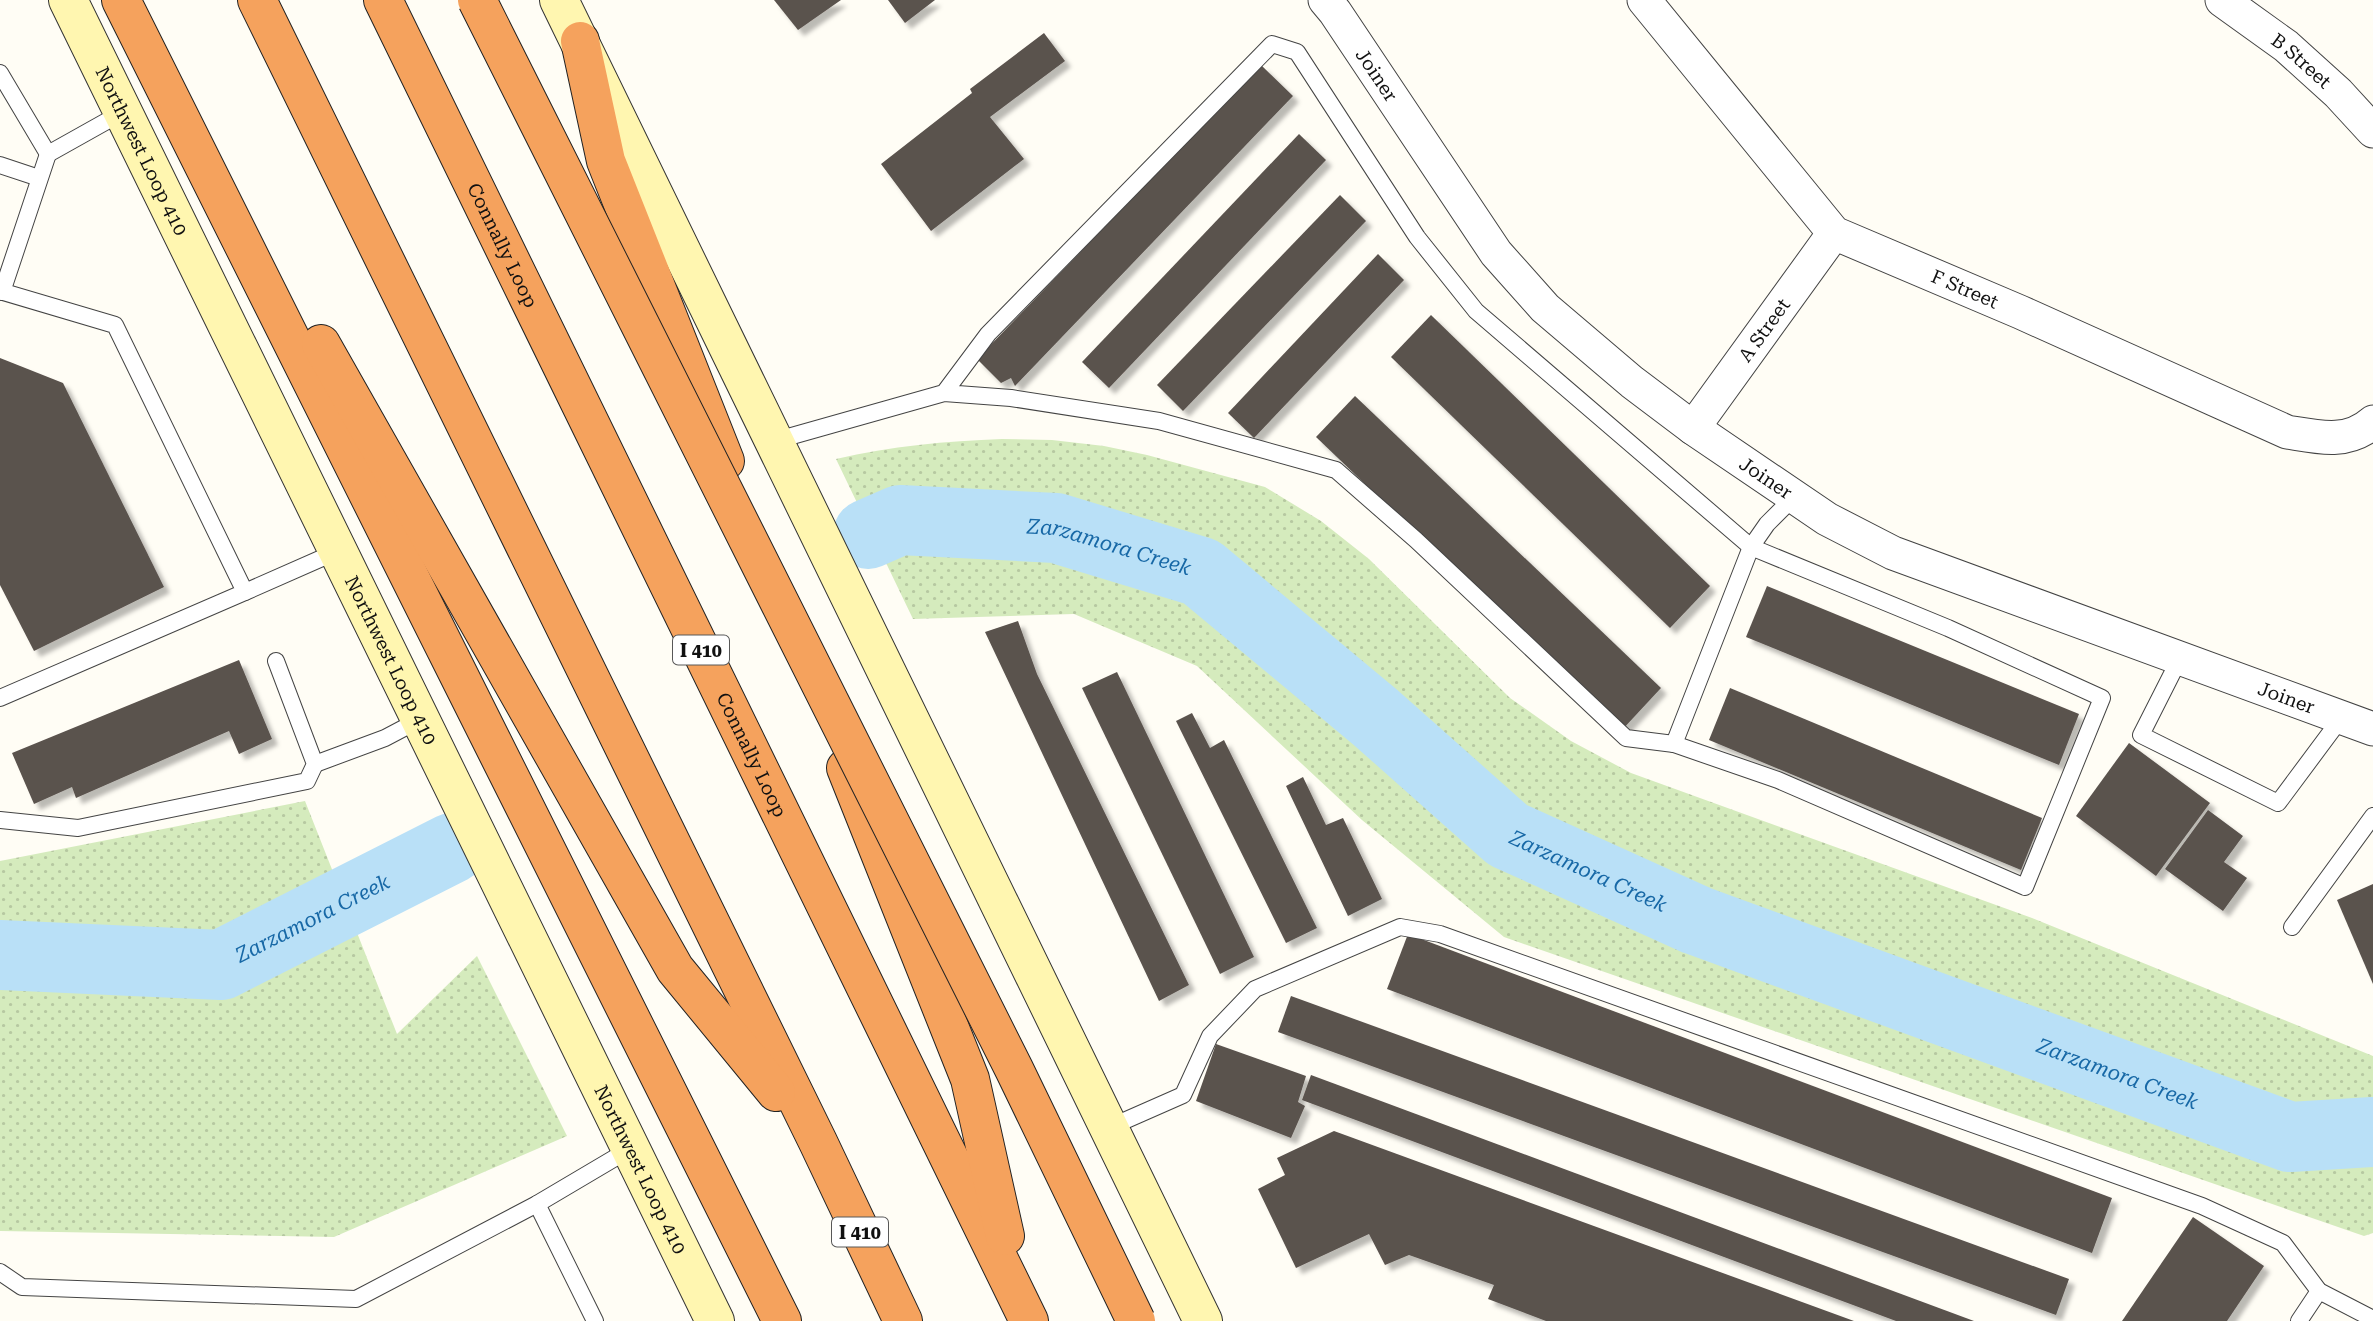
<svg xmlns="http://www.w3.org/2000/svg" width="2373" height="1321" font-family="'Roboto Serif',serif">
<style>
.grass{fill:url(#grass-dots)}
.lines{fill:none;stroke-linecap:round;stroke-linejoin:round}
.river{stroke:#b9e0f7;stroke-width:70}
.building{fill:#5a524d;filter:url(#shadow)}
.service-casing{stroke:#444;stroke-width:18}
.minor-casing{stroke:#444;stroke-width:35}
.secondary-casing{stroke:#333;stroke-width:40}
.motorway-casing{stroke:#222;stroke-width:40}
.service{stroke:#fff;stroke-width:16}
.minor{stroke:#fff;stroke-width:33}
.secondary{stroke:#fff6b0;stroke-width:38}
.motorway{stroke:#f5a25d;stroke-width:38}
.motorway-bridge-casing{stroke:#222;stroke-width:40;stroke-linecap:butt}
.motorway-bridge{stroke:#f5a25d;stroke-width:38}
.labels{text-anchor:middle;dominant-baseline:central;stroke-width:7;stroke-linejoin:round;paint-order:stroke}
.shield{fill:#fff;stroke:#585858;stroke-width:2}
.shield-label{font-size:18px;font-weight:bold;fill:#111}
.street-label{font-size:19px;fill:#111;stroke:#fff}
.water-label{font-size:21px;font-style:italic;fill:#1768a6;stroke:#fff}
</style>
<defs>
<pattern id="grass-dots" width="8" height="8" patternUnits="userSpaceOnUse" patternTransform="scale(1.75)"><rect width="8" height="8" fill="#d5ebbd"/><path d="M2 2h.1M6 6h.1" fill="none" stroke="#b6c8a1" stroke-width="1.8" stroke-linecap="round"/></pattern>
<filter id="shadow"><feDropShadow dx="6" dy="6" stdDeviation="2" flood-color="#0004"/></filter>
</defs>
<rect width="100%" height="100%" fill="#fffdf5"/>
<g class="grass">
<path d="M1002 439 1052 440 1104 446 1147 455 1265 487 1321 521 1369 559 1510 698 1571 741 1631 773 2032 918 2373 1056V1233L2364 1236 1504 937 1362 820 1197 666 1074 614 913 619 836 459C891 446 946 441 1002 439Z"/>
<polygon points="305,801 397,1034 477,956 567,1136 334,1237 0,1231 0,861"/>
</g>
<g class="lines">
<g class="river">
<path id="s1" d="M868 534 900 520 1056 528 1201 572 1375 717 1508 835 1696 920 2290 1137 2373 1132"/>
<path id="s2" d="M0 955 221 965 452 848"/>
</g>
</g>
<g class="building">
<polygon points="774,0 841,0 798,30"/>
<polygon points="888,0 935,0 905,23"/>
<polygon points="1044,33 1065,61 990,117 1024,159 931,231 881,164 972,93 970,89"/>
<polygon points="1261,65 1293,96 1015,386 1011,378 1001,383 977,359"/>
<polygon points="1299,134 1326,160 1109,388 1082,362"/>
<polygon points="1340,195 1366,221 1183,411 1157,385"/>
<polygon points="1378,254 1404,280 1254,438 1228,413"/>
<polygon points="1431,315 1710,586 1670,628 1391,357"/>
<polygon points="0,358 63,383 164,587 34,651 0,585"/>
<polygon points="1355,396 1661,688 1622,730 1316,437"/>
<polygon points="1767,586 2079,714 2059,765 1746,637"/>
<polygon points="1018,621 1037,674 1189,985 1159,1001 985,632"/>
<polygon points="239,660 272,739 239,754 229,731 76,798 72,787 34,804 12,753"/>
<polygon points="1117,672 1254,957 1220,974 1082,688"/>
<polygon points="1730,688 2042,818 2021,870 1709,740"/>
<polygon points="1192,713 1210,748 1224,740 1317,928 1286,943 1176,721"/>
<polygon points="2129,743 2210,803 2156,876 2076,816"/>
<polygon points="1303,777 1326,825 1343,818 1382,899 1348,916 1286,786"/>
<polygon points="2208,810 2243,836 2224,862 2247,878 2223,911 2165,869"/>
<polygon points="2373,884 2373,984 2337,900"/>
<polygon points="1408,934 2112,1198 2092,1253 1387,989"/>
<polygon points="1291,996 2069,1279 2056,1315 1278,1032"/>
<polygon points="1216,1044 1306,1076 1298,1102 1305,1106 1291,1138 1196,1101"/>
<polygon points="1311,1075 1974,1321 1896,1321 1302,1100"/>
<polygon points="1334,1131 1854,1321 1546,1321 1488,1299 1494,1285 1409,1255 1385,1265 1369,1234 1296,1268 1258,1189 1285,1175 1277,1158"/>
<polygon points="2193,1217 2264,1266 2227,1321 2122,1321"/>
</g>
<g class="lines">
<defs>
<g id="service">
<polyline points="0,73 48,154 123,112"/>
<polyline points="0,165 39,178"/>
<polyline points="0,291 115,325 245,592 0,698"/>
<polyline points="2,292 48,154"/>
<polyline points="774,441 944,393 988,334 1272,44 1297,52 1417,237 1476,311 1751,547 1948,628 2102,698 2025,887 1778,780 1674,744 1626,738 1416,540 1336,470 1159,421 1011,398 944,393"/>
<polyline points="245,592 338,551"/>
<polyline points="2180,658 2141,735 2278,803 2342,717"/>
<polyline points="1674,744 1751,547 1767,524 1794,497"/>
<polyline points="315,764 385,738 421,719"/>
<polyline points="0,820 78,828 307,781 315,764 276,661"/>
<polyline points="2292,927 2373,816"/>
<polyline points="1108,1128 1183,1095 1210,1036 1255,989 1400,927 1440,934 2202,1206 2283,1243 2319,1291 2373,1319"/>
<polyline points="537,1204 595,1321"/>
<polyline points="0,1272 22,1287 356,1299 537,1204 630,1149"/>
<polyline points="2299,1321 2319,1291"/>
</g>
<g id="minor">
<path id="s3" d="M1325 0 1335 12 1496 253 1545 308 1632 382 1693 428 1827 519 1893 553 2373 729"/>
<path id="s4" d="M1644 0 1834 233 2020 312 2287 432C2318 437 2347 445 2373 422"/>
<path id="s5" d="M2222 0 2286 46 2338 93 2373 131"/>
<path id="s6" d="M1693 428 1834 233"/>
</g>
<g id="secondary">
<path id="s7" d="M68 0 715 1321"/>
<polyline points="559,0 1203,1321"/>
</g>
<g id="motorway">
<polyline points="121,0 782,1321"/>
<polyline points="257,0 818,1142 903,1321"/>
<path id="s8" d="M383 0 1029 1321"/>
<polyline points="580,41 606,161 725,461"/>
<polyline points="321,344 675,969 776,1092"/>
<polyline points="846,768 970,1079 1005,1236"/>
</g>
</defs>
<use href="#service" class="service-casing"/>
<use href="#minor" class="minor-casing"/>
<use href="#secondary" class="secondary-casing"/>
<use href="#motorway" class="motorway-casing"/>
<use href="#service" class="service"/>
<use href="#minor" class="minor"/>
<use href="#secondary" class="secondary"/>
<use href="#motorway" class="motorway"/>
<defs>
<polyline id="motorway-bridge" points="477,0 1014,1069 1136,1321"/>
</defs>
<use href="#motorway-bridge" class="motorway-bridge-casing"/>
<use href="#motorway-bridge" class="motorway-bridge"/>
</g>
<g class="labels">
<g class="shield">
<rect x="673" y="635.5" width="56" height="29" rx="5"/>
<rect x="832" y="1217.5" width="56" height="29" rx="5"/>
</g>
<g class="shield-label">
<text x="701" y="650">I 410</text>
<text x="860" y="1232">I 410</text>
</g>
<g class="street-label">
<text stroke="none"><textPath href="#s5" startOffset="100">B Street</textPath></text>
<text stroke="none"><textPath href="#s3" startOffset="91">Joiner</textPath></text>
<text stroke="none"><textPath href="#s7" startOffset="168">Northwest Loop 410</textPath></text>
<text stroke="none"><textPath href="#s8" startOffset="273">Connally Loop</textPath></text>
<text stroke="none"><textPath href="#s4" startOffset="443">F Street</textPath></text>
<text stroke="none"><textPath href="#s6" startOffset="121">A Street</textPath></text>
<text stroke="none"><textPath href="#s3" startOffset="658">Joiner</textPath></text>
<text stroke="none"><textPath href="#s7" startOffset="735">Northwest Loop 410</textPath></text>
<text stroke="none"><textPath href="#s3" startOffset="1225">Joiner</textPath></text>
<text stroke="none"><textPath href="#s8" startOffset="840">Connally Loop</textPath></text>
<text stroke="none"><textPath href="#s7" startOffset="1302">Northwest Loop 410</textPath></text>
</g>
<g class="water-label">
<text stroke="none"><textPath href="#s1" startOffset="247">Zarzamora Creek</textPath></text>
<text stroke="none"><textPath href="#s1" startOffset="835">Zarzamora Creek</textPath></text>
<text stroke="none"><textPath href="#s2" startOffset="324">Zarzamora Creek</textPath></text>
<text stroke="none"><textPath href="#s1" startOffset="1402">Zarzamora Creek</textPath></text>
</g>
</g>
</svg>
